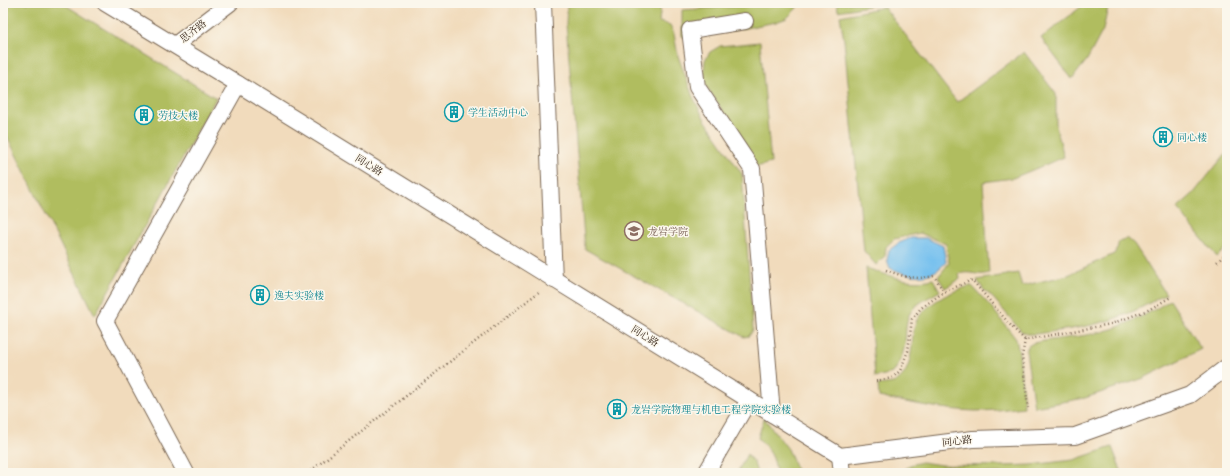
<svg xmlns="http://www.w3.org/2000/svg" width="1230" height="476" font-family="'Libre Caslon Text','Noto Serif SC',serif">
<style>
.green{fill:#b0bd5f;stroke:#76743e}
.water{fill:#74c0ee;stroke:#587586}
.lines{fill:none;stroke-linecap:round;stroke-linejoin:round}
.minor-casing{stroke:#7b6855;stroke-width:18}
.path{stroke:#7b6855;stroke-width:2.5;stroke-dasharray:1 3;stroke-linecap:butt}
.minor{stroke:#fff;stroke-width:16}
.labels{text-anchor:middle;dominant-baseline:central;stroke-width:3;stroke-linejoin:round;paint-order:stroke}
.street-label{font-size:10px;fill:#3b2a1e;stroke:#fbf7ec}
.culture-label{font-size:10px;fill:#0d838f;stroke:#fbf7ec;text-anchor:start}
.education-label{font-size:10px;fill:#785e54;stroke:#fbf7ec;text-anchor:start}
</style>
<rect width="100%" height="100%" fill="#fbf7ec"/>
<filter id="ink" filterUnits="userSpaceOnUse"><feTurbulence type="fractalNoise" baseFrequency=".025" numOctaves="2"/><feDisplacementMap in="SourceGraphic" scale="8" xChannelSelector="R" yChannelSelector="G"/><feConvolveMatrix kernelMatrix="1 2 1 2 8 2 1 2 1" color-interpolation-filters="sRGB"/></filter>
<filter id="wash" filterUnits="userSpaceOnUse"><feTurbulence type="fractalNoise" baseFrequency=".012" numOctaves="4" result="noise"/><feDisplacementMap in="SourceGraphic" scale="16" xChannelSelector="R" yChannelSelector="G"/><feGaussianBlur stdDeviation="0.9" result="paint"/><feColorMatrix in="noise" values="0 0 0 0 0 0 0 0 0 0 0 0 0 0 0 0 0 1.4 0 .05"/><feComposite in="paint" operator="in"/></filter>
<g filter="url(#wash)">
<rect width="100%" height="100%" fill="#f1dbbc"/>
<g class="green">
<polygon points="3,3 62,3 216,98 95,315 3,128"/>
<polygon points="567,3 661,3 659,22 670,25 674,34 678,56 693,97 705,120 742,174 753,330 749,336 744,337 585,249 566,24"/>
<polygon points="776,3 799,3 796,9 787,18 776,22 725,32 682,37 682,10 776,4"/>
<polygon points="837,3 881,3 881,4 838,11"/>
<polygon points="1086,3 1109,3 1103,30 1087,60 1072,79 1041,38"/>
<path d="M884 7 957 102 1024 52 1056 94V126L1064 157 1013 178 983 182 989 273C977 277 971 270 959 274L960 279 945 288 938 277 949 263 946 244 920 233 894 239 886 247 885 256 876 265 864 251 844 40 840 16Z"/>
<polygon points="760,42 771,163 756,167 750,153 742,139 704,83 704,71 705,60 710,52 720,46"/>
<polygon points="1227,152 1227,247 1217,257 1177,208 1193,194"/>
<path d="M1127 238 1134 244 1166 294C1151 302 1137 311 1121 316 1094 327 1064 330 1036 334H1027L1021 331 994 299 984 290 977 280 1018 273 1022 286 1068 275 1114 254 1117 249 1119 241Z"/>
<path d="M866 268C889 275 909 285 933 279L940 291C930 297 916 303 910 313 905 322 906 334 905 344 903 355 899 364 893 373L875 377Z"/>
<path d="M972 286 992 308 1016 339 1019 353 1024 407C1008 409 991 411 975 411 943 410 911 403 879 397L878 385C882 384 889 384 893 383 915 373 910 343 915 325 919 307 955 288 972 286Z"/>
<path d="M1170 300 1201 349 1144 378 1085 398 1034 407 1026 351 1028 346 1033 343C1059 338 1087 337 1112 329 1132 322 1152 312 1170 300Z"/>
<path d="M764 418 788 449 798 473H776C775 457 769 449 758 438Z"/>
<polygon points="1112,447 1122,473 900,473 910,465 922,462 941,465 1003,466 1031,465 1073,460"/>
<polygon points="747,454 754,463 757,473 737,473"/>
</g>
<path class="water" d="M911 238H926L943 246 946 262C930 281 911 277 890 268L887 260 889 250 899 243Z"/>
</g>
<g filter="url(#ink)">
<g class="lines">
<defs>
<g id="minor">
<polyline points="105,3 238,84 840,456 973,439 1075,436 1190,395 1227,367"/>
<polyline points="543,3 554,280"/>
<polyline points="745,21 690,30 697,87 752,169 772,414"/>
<polyline points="175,45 230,3"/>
<polyline points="840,456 842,473"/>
<polyline points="186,473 105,321 238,84"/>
<polyline points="706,473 749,400"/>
</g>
</defs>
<use href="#minor" class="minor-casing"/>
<g class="path">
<polyline points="1217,262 1227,253"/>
<path d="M886 270C905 277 914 280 934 276L944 292"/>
<polyline points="1025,340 1022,356 1028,408"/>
<polyline points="876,381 892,378 900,371 908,351 912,319 921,308 944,292 972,280 1012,327 1025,340 1111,324 1148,310 1171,297"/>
<polyline points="308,473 540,291"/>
</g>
<use href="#minor" class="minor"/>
</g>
</g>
<defs>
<symbol id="building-ring" viewBox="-11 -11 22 22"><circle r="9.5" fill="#fbf7ec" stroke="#0f9aa8" stroke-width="1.5"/><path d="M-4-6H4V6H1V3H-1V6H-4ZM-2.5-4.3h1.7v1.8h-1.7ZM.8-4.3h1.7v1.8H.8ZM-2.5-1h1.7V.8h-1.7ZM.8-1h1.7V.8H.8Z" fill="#0f9aa8"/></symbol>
<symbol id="university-ring" viewBox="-11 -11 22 22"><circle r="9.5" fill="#fbf7ec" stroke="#8d6e63" stroke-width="1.5"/><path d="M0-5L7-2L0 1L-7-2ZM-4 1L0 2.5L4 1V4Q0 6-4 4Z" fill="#8d6e63"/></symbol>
</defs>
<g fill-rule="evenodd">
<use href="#building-ring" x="443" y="101" width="22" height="22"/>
<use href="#building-ring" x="133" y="104" width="22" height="22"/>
<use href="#building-ring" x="1152" y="126" width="22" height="22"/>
<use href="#university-ring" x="623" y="220" width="22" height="22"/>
<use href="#building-ring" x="249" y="284" width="22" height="22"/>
<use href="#building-ring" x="606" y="398" width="22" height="22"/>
</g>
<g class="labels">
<g class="street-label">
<text transform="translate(193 31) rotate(-38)">思齐路</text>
<text transform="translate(369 165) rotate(32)">同心路</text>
<text transform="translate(645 336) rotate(32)">同心路</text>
<text transform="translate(957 441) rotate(-7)">同心路</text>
</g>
<g class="culture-label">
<text x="468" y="112">学生活动中心</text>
<text x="158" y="115">劳技大楼</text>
<text x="1177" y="137">同心楼</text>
<text x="274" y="295">逸夫实验楼</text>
<text x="631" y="409">龙岩学院物理与机电工程学院实验楼</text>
</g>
<g class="education-label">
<text x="648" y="231">龙岩学院</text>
</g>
</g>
<rect width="1230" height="476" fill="none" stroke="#fbf7ec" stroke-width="16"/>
</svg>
